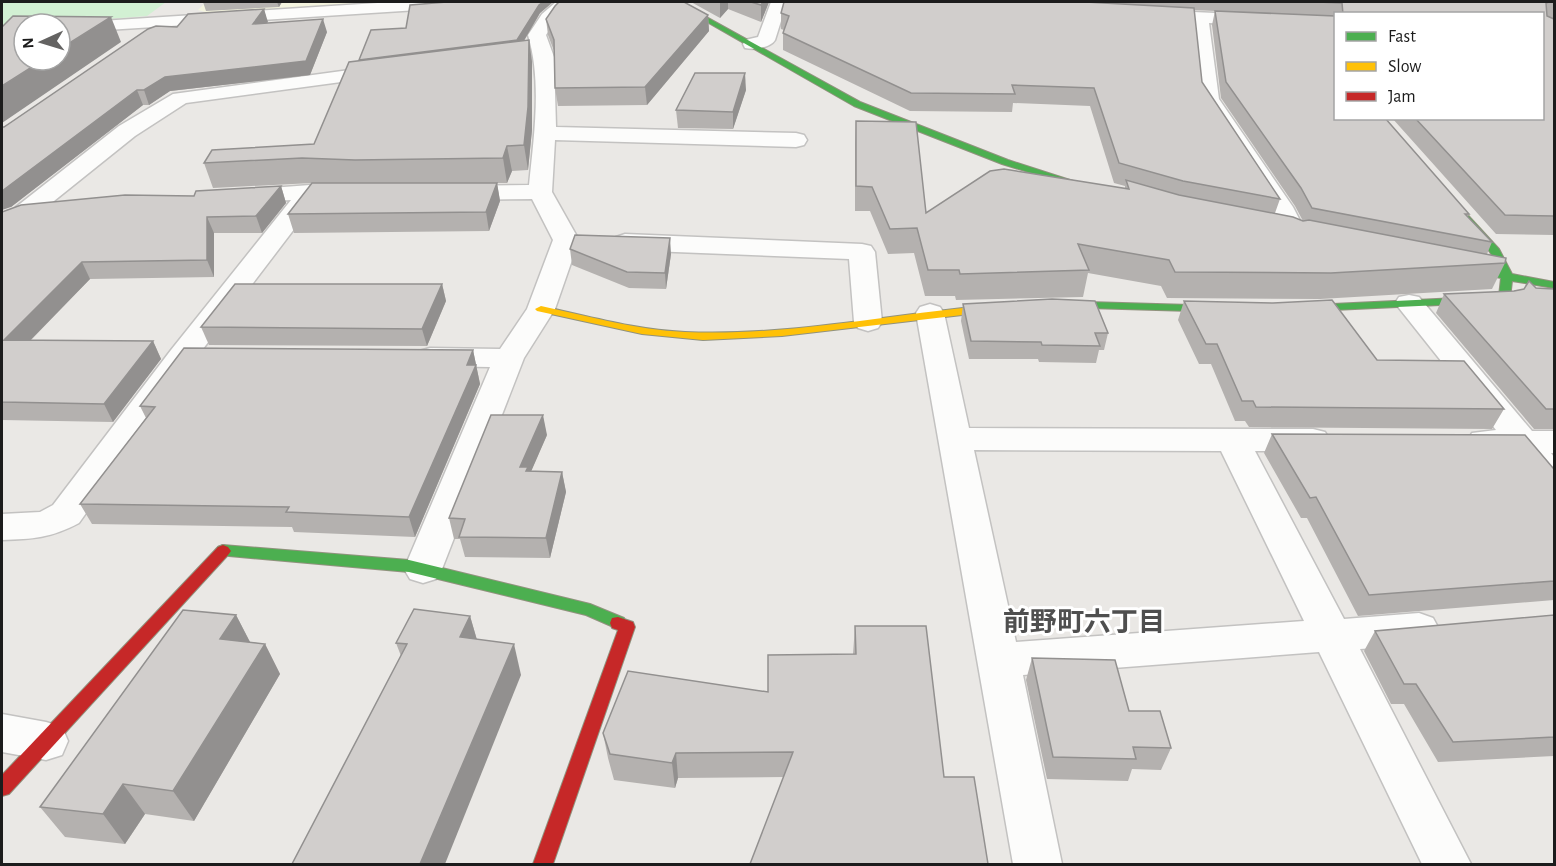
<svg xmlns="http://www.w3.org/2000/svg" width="1556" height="866" font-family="'Alegreya Sans','Noto Sans JP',sans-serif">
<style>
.education{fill:#f4f4df}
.park{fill:#d2f0d3}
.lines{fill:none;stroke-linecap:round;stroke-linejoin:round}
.street-casing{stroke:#c3c2c1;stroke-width:3}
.fast-casing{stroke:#91927e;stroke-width:2}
.slow-casing{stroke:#91927e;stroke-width:2}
.jam-casing{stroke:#91927e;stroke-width:2}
.street{fill:#fcfcfb;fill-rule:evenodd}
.fast{fill:#4caf50;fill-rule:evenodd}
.slow{fill:#ffc107;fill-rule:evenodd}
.jam{fill:#c62828;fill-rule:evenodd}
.wall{fill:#b4b1af;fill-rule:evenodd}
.shaded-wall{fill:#92908f}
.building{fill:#d1cecc;stroke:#92908f;stroke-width:1.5}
.labels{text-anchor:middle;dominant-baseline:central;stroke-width:6;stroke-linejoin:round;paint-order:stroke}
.near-neighbourhood-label{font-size:27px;font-weight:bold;fill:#4f4f4f;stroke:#fff}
</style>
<rect width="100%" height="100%" fill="#eae8e5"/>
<polygon class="education" points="206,2 393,2 209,13 198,10"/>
<polygon class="park" points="2,2 166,2 147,16 2,27"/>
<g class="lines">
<defs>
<g id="street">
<polygon points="393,2 473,2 471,6 465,7 60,33 60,24 54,24"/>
<path d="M556 2H574L555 21 546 35 554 57 556 127 796 133 804 135 807 140 804 145 796 147 555 140 552 192 579 240 555 309 524 358 442 569 436 579 423 583 410 579 404 569 490 367 430 366 419 363 415 357 419 351 430 348 500 349 527 309 553 240 532 199 455 200 446 198 443 193 446 188 455 186 529 185C534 136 542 82 528 35L542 14Z"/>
<path d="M771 2H787L775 40C770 48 754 50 745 48L743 44 745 40 758 37Z"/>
<polygon points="1152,10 1336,19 1336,29 1209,23 1219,99 1293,207 1308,236 1304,241 1295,244 1286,241 1269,207 1199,99 1192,22 1146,19 1143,15 1146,11"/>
<polygon points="386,65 393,67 396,71 393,75 186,103 135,136 34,217 25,219 16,217 13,212 16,207 119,126 173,94"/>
<path d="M310 185 358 188 361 193 358 198 349 200 317 199 193 362 79 523C51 538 33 539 2 540V514L40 512 53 505 171 350 291 200 239 203 230 201 227 196 230 191Z"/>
<polygon points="625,234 862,244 871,246 875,252 882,322 878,328 868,331 858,328 854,322 849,259 625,250 616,247 612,242 616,237"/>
<polygon points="1409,295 1419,297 1532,431 1554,431 1554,453 1551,453 1554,457 1554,491 1542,487 1514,452 1484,452 1472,449 1467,441 1472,433 1496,430 1395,303 1399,297"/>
<path d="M930 304 940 307 944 313 969 428 1313 429 1325 432 1330 440 1325 448 1313 451H1255L1344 619 1419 613 1433 618 1439 629 1433 640 1419 645 1360 649 1471 864H1422L1319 652 1023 675 1062 864H1013L916 313 920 307ZM974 450 1221 451 1304 621 1016 642Z"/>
<polygon points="2,714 46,722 62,727 68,741 62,755 46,760 2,752"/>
</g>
<g id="fast">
<polygon points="672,2 679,2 860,102 1008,160 1101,190 1093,192 1002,164 854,106"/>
<path d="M1460 210 1464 211 1499 249 1512 274 1554 282V288L1512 281 1510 299 1504 302 1291 312 1285 309 1291 306 1499 296 1501 278 1486 275 1484 273 1490 270 1500 272C1492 248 1473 233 1456 215L1455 213Z"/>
<polygon points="1088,302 1225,306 1231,309 1225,312 1088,308 1018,309 1012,306 1018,303"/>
<polygon points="223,545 409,560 590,604 624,618 626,623 624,628 618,629 586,615 409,572 218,555 215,551 218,547"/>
</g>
<path id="slow" d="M1018 303 1024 306 1022 308 782 336 703 340 642 334 537 311 535 309 541 306C588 316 636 330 685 332 796 337 907 310 1018 303Z"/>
<g id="jam">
<polygon points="223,545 228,547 231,551 228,555 9,794 2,796 2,775 218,547"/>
<polygon points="618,617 633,622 635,627 553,864 533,864 618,630 612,628 610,623 612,618"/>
</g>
</defs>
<use href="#street" class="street-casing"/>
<use href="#fast" class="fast-casing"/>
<use href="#slow" class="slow-casing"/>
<use href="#jam" class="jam-casing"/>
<use href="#street" class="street"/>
<use href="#fast" class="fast"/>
<use href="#slow" class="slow"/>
<use href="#jam" class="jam"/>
</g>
<g class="wall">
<polygon points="203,2 282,2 279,7 206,11"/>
<polygon points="447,2 553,2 540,13 524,41 529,40 532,62 532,130 528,170 512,171 507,183 497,183 500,201 489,231 294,233 288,214 312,183 213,188 204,163 314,144 359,61 406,28"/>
<polygon points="691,2 769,2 761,22 728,9 720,18"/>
<path d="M1100 2H1554V235L1496 234 1392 118H1542V14H1335V118L1469 214 1468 217 1492 242 1487 254 1505 263 1492 289 1320 299 1167 298 1161 286 1088 273 1083 297 956 300 955 296H925L914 253 888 254 870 211H855V144L856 121 926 213 1125 188V186L1114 183 1090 106 1013 103 1012 112 910 111 783 50V33L784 30 781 29V13ZM1194 10 1215 11 1212 25 1221 98 1295 206 1303 221 1275 213 1280 199 1202 82Z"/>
<polygon points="264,9 267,23 327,32 310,75 170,91 149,105 143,105 11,207 4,127 177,27"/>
<polygon points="708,15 709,31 647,105 558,106 555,88 554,51 548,35 546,19"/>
<polygon points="746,90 733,129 678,128 676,110"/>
<polygon points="281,186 286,203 262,233 214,233 214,277 90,279 31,340 153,341 161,359 113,422 2,420 2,212 194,196"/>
<polygon points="570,249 671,254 666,289 629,288 572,265"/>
<polygon points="442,284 446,301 427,346 209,345 201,327"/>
<polygon points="1536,288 1554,289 1554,429 1534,429 1436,313 1444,294 1514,291"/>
<polygon points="1184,301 1377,360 1504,409 1492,429 1249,427 1245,421 1235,421 1211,364 1199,364 1178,320"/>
<polygon points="963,304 1108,333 1104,350 1099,350 1096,363 1039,362 1038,359 969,359 961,321"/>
<polygon points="473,350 480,384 415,537 294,532 292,527 92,524 80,504 146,418 140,406"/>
<polygon points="1272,434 1554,469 1554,600 1358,616 1307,518 1301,518 1264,453"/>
<polygon points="547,435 531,471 562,472 566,492 550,558 465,557 460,539 454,539 449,518"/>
<polygon points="236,615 250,642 265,644 280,674 194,821 145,814 125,844 65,837 40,807"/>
<polygon points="1554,615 1554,756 1438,762 1404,704 1391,704 1364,651 1375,631"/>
<polygon points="470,616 477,640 521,675 401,656 396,643"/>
<polygon points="855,626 926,626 784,777 678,778 675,788 614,780 608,758 603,733 768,692 853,654"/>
<polygon points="1032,658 1129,711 1171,748 1161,770 1132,769 1128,781 1047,779 1026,680"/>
</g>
<g class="shaded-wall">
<polygon points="277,2 282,2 279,7"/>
<polygon points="543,2 553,2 540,13 519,49 359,60 539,5"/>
<polygon points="720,2 728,2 728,9 720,18"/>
<polygon points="763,2 769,2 761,22 761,5"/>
<polygon points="264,9 268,22 257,37 253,24"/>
<polygon points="708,15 709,31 647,105 645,87"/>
<polygon points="111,17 121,42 2,123 2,86 43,60 60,60 60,49"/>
<polygon points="323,19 327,32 310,75 170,91 149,105 144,90 165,77"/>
<polygon points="529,40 532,62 532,130 528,170 524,145"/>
<polygon points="745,73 746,90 733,129 733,112"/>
<polygon points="137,90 143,105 11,207 2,210 2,191"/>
<polygon points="507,146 512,171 507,183 503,158"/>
<polygon points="497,183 500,201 489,231 486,212"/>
<polygon points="281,186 286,203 262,233 256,216"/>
<polygon points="207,217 214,233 214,277 207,260"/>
<polygon points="670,238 671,254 666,289 665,273"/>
<polygon points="82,262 90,279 14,357 4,340"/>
<polygon points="442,284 446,301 427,346 422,329"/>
<polygon points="153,341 161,359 113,422 104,404"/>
<polygon points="473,350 480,384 415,537 409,517"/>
<polygon points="543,415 547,435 530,474 520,467"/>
<polygon points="562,472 566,492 550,558 546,538"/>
<polygon points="236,615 252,646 220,639"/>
<polygon points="470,616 479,647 460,637"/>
<polygon points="265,644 280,674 194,821 173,791"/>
<polygon points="514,644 521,675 445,864 420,864"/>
<polygon points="676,753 678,778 675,788 672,763"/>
<polygon points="123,784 145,814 125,844 103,814"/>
</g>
<g class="building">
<polygon points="447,2 543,2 539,5 517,40 359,60 371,30 406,28 410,5"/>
<polygon points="559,2 684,2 708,15 645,87 555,88 554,40 546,19 555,6"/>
<polygon points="751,2 763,2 761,5"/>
<polygon points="784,2 1085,2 1194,8 1202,82 1280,199 1183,181 1119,163 1094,88 1012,85 1015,94 911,93 783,33 789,16 781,13"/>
<polygon points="1317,2 1549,2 1546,3 1547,16 1554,19 1554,216 1505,215 1415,118 1542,118 1542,14 1343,14 1342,3"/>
<polygon points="264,9 253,24 323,19 306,61 165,77 144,90 137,90 2,191 2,127 4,127 148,29 156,26 177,27 188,14"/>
<polygon points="1215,11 1335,16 1335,118 1385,118 1469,214 1465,214 1492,242 1312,208 1301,188 1226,82"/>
<polygon points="13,16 111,17 60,49 60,24 24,24 24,60 43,60 2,86 2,27"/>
<polygon points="529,40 528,107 524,145 507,146 503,158 355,160 302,158 204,163 212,150 314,144 349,62"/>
<polygon points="695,73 745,73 733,112 676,110"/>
<polygon points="856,121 916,122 926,213 990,171 1004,169 1129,189 1126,180 1179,195 1293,217 1303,221 1309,220 1506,258 1505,263 1331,273 1175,272 1169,260 1078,244 1089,270 960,274 959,270 928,270 917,228 890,229 872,187 856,186"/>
<polygon points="312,183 497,183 486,212 288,214"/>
<polygon points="281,186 256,216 207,217 207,260 82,262 4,340 153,341 104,404 2,402 2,212 21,205 125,195 194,196 196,191"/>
<polygon points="575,235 670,238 665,273 627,272 570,249"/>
<polygon points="1529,281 1536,288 1554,289 1554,409 1546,409 1444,294 1514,291 1524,289"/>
<polygon points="235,284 442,284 422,329 201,327"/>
<polygon points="1052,299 1095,301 1108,333 1095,333 1100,346 1042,345 1041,342 971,341 963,304"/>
<polygon points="1332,300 1377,360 1464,361 1504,409 1256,407 1253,401 1242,401 1217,344 1206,344 1184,301 1273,303"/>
<polygon points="184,348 473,350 467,365 476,365 409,517 286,512 289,507 80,504 155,407 140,406"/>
<polygon points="491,415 543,415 520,467 528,467 526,471 562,472 546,538 459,537 465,519 449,518"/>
<polygon points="1272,434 1525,435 1553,468 1554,469 1554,581 1369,595 1316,497 1310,498"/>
<polygon points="414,609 470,616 460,637 514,644 420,864 292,864 407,644 396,643"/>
<polygon points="183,610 236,615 220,639 265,644 173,791 123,784 103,814 40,807"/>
<polygon points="1554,615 1554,737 1453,742 1416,684 1404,684 1375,631"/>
<polygon points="855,626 926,626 944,777 974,777 988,864 750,864 793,752 676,753 672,763 610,754 603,733 628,671 768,692 768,655 856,654"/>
<polygon points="1032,658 1115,660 1129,711 1160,711 1171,748 1133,747 1136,759 1053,757"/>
</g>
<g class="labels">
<g class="near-neighbourhood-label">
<text x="1084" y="622">前野町六丁目</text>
</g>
</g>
<rect width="1556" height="866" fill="none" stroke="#1c1c1c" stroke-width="6"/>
<rect x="1334" y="12" width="210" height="108" fill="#ffffff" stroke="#a4a4a4" stroke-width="1.5"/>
<rect x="1346" y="32" width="30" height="9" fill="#4caf50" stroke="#a4a4a4" stroke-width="1.5"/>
<text x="1388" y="42" font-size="18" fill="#1c1c1c">Fast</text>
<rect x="1346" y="62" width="30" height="9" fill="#ffc107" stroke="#a4a4a4" stroke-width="1.5"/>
<text x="1388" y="72" font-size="18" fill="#1c1c1c">Slow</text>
<rect x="1346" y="92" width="30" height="9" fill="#c62828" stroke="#a4a4a4" stroke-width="1.5"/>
<text x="1388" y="102" font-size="18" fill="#1c1c1c">Jam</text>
<g transform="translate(42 42) rotate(266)"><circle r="28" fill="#ffffff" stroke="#a4a4a4" stroke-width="1.5"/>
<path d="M0-4.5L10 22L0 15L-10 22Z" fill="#646362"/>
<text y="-9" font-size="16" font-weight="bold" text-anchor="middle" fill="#1c1c1c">N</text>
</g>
</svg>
